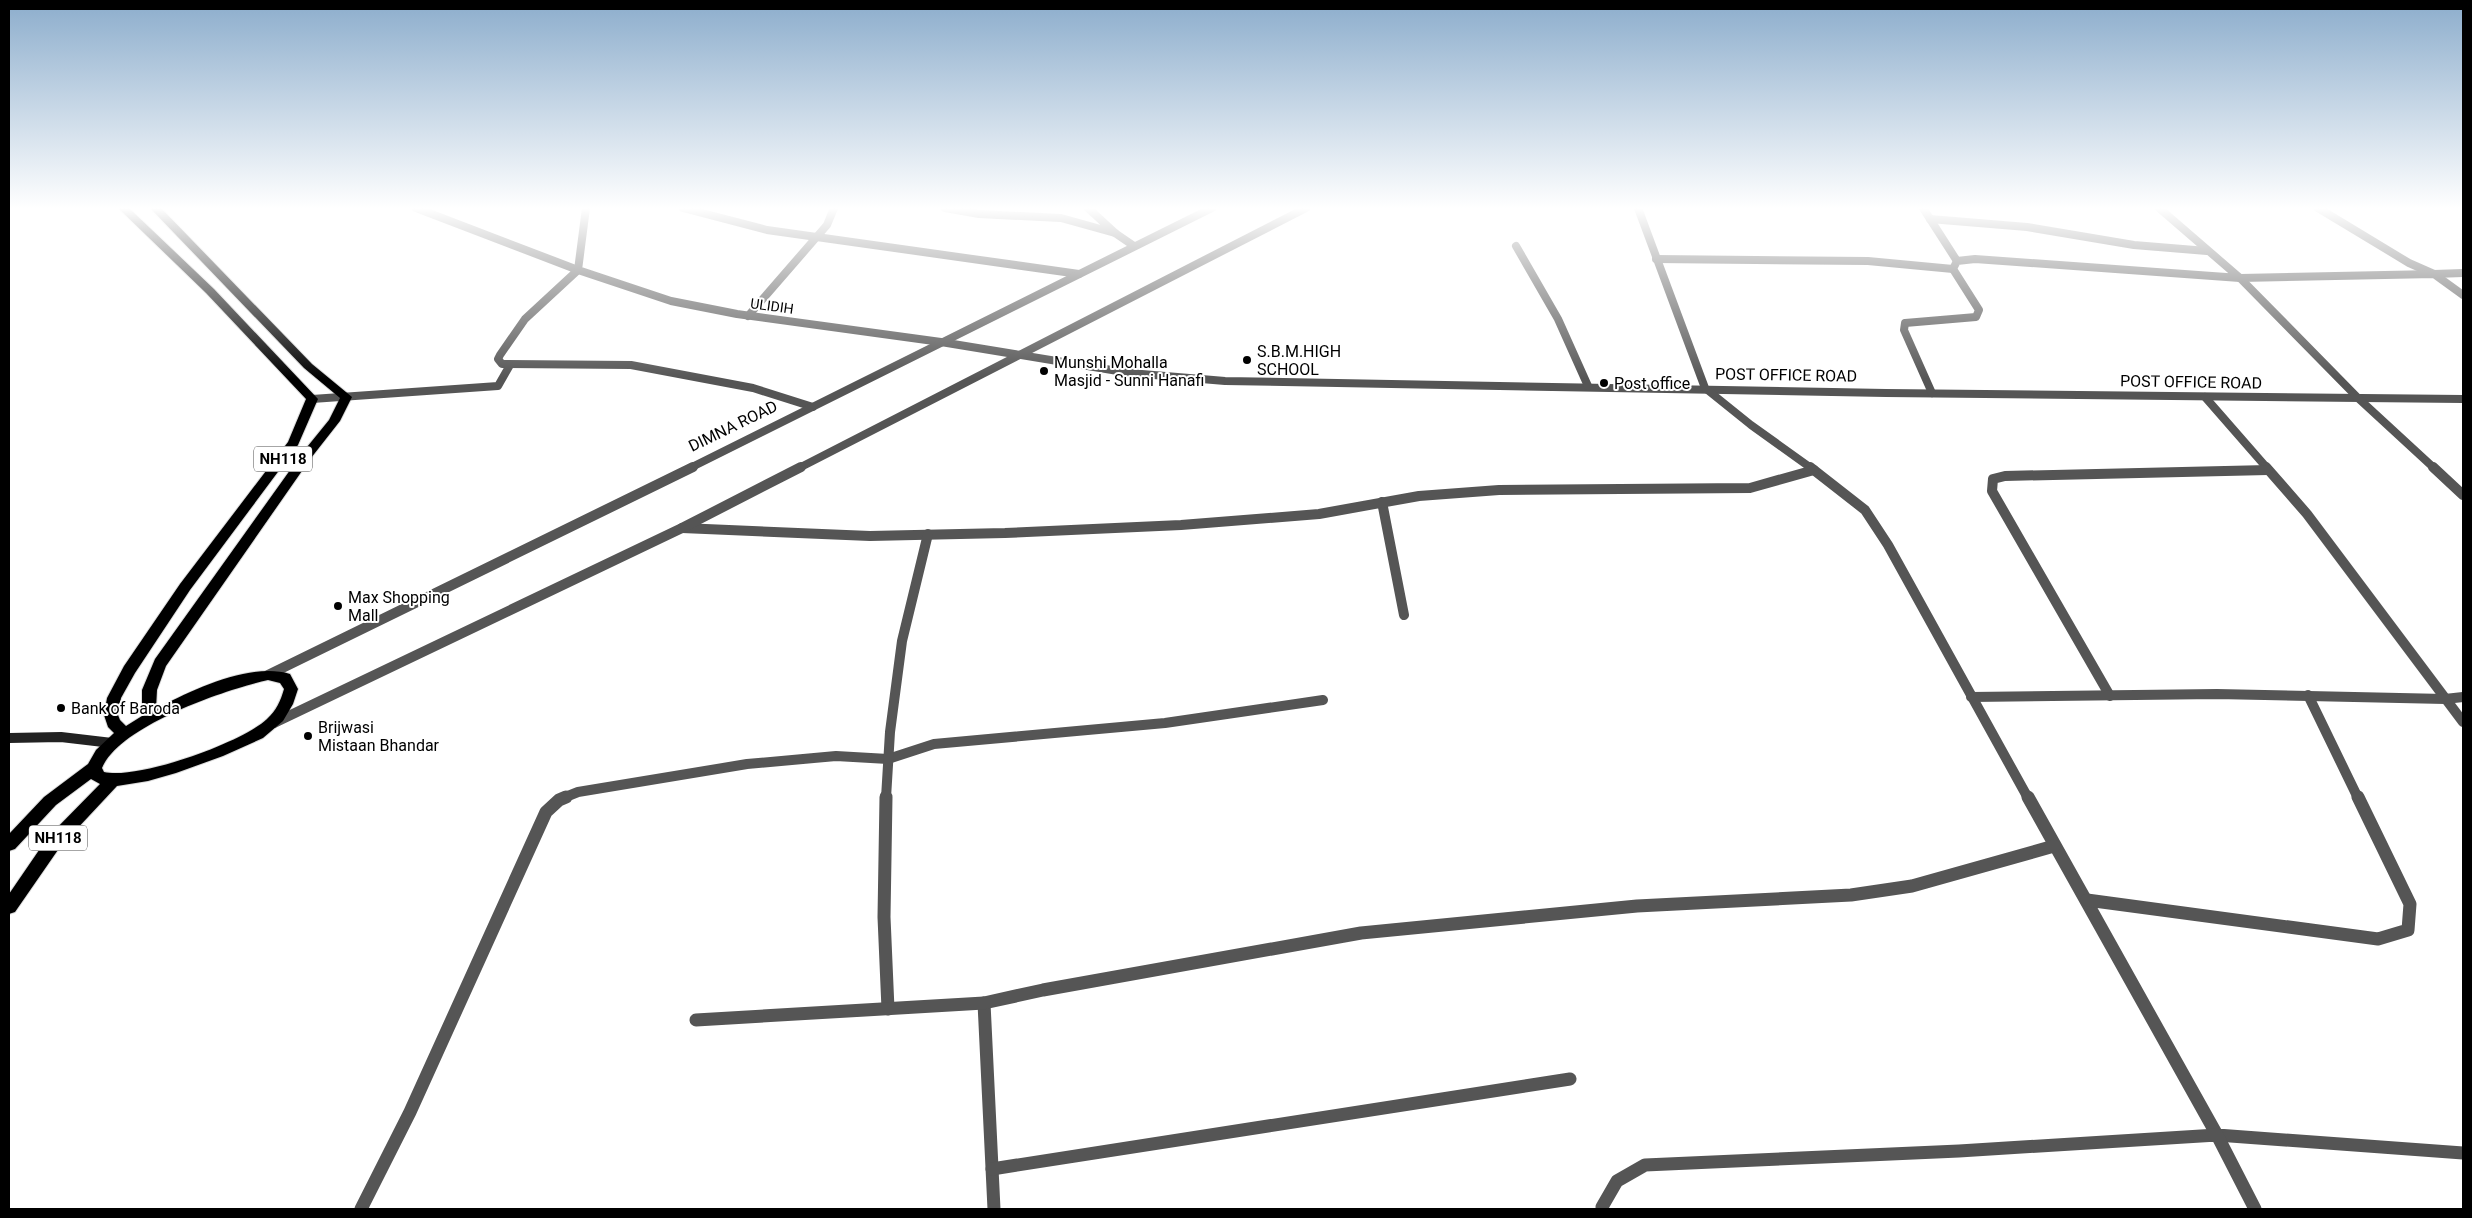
<svg xmlns="http://www.w3.org/2000/svg" width="2472" height="1218" font-family="Roboto,sans-serif">
<style>
.lines{fill:none;stroke-linecap:round;stroke-linejoin:round}
.trunk-casing{stroke:#dbdbdb;stroke-width:2}
.minor-far2{stroke:#555;stroke-width:8}
.minor-far1{stroke:#555;stroke-width:10}
.minor{stroke:#555;stroke-width:13}
.tertiary-far1{stroke:#555;stroke-width:8}
.tertiary{stroke:#555;stroke-width:10}
.secondary{stroke:#222;stroke-width:10}
.trunk{fill:#000;fill-rule:evenodd}
.poi-dot{fill:#000;stroke:#fff;stroke-width:2}
.labels{text-anchor:middle;dominant-baseline:central;stroke-width:4;stroke-linejoin:round;paint-order:stroke}
.far-street-label{font-size:14px;fill:#000;stroke:#fff}
.shield{fill:#fff;stroke:#4c4c4c;stroke-width:1}
.shield-label{font-size:15px;font-weight:bold;fill:#000}
.poi-label{font-size:16px;fill:#000;stroke:#fff;text-anchor:start}
.street-label{font-size:16px;fill:#000;stroke:#fff}
</style>
<rect width="100%" height="100%" fill="#fff"/>
<g class="lines">
<defs>
<path id="trunk" d="M118 208H129L214 289 318 399 298 445 190 590 135 673 121 698 118 715 120 720 126 726 142 716V690L155 659 303 452 329 420 340 398 304 368 150 208H161L312 364 352 397 340 421 311 458 166 666 157 690 156 709C192 690 250 662 290 674L298 689 293 704 283 721 263 738 223 756 176 773 148 781 117 786 60 847 15 912 9 914V894L48 837 100 784 91 779 56 805 15 849 9 851V834L44 797 88 764 96 750 114 733 108 727 104 715 107 698 124 666 180 584 288 442 306 399 206 293ZM268 680 280 683 284 689C281 700 276 711 267 719 242 743 137 780 104 772L102 768C119 726 226 689 268 680Z"/>
</defs>
<use href="#trunk" class="trunk-casing"/>
<g class="minor-far2">
<polyline points="416,208 578,270 525,319 500,355 498,359 502,364 631,365 753,388 813,407"/>
<polyline points="586,208 578,270 671,301 737,314 941,342 1130,373 1225,381 1886,393 2463,399"/>
<polyline points="683,208 767,230 1079,274"/>
<polyline points="945,208 979,214 1061,218 1115,233"/>
<polyline points="1088,208 1115,233 1134,246"/>
<polyline points="1638,208 1705,388 1751,425 1811,468"/>
<polyline points="1923,208 1957,261"/>
<polyline points="2318,208 2409,263 2434,274 2463,273"/>
<polyline points="1930,219 2027,227 2134,245 2207,251"/>
<polyline points="1516,246 1558,319 1588,386"/>
<polyline points="1656,259 1868,261 1953,269"/>
<polyline points="2240,278 2358,398 2434,468"/>
<polyline points="2240,278 2434,274 2463,295"/>
<polyline points="748,316 827,225 834,208"/>
<polyline points="1932,393 1904,330 1905,323 1976,317 1979,310 1953,269 1957,261 1975,259 2240,278 2159,208"/>
<polyline points="2205,397 2267,468"/>
<polyline points="312,399 498,386 510,365"/>
</g>
<g class="minor-far1">
<polyline points="1810,467 1865,510 1888,545 2028,798"/>
<polyline points="2266,467 2307,514 2463,722"/>
<polyline points="2433,467 2463,495"/>
<polyline points="1382,502 1404,615"/>
<polyline points="682,528 870,536 1005,533 1181,525 1319,514 1419,496 1499,490 1750,488 1814,470"/>
<polyline points="2308,695 2358,798"/>
<polyline points="2110,696 1992,491 1993,479 2005,476 2268,470"/>
<polyline points="1971,697 2217,694 2445,699 2463,697"/>
<polyline points="563,798 578,792 747,764 836,756 888,759 934,744 1165,723 1323,700"/>
<polyline points="886,798 890,732 902,641 928,534"/>
</g>
<g class="minor">
<polyline points="886,797 884,917 888,1009"/>
<polyline points="2028,797 2217,1135 2463,1153"/>
<polyline points="2087,900 2378,939 2408,930 2410,904 2358,797"/>
<polyline points="984,1003 994,1209"/>
<polyline points="696,1020 984,1003 1043,990 1361,933 1637,906 1851,895 1912,886 2054,846"/>
<polyline points="992,1169 1570,1079"/>
<polyline points="1602,1207 1617,1181 1645,1165 1959,1151 2217,1135 2255,1209"/>
<polyline points="361,1209 410,1112 546,812 559,800 566,797"/>
</g>
<g class="tertiary-far1">
<polyline points="690,468 1212,208"/>
<polyline points="799,468 1306,208"/>
</g>
<g class="tertiary">
<polyline points="268,675 693,467"/>
<polyline points="274,723 682,528 801,467"/>
</g>
<polyline class="secondary" points="9,738 61,737 112,743"/>
<use href="#trunk" class="trunk"/>
</g>
<linearGradient id="sky" x2="0" y2="1"><stop stop-color="#8cadcc"/><stop offset="0.55" stop-color="#fff"/><stop offset="1" stop-color="#fff" stop-opacity="0"/></linearGradient>
<rect width="2472" height="379" fill="url(#sky)"/>
<g class="poi-dot">
<circle cx="1247" cy="360" r="5"/>
<circle cx="1044" cy="371" r="5"/>
<circle cx="1604" cy="383" r="5"/>
<circle cx="338" cy="606" r="5"/>
<circle cx="61" cy="708" r="5"/>
<circle cx="308" cy="736" r="5"/>
</g>
<g class="labels">
<g class="far-street-label">
<text transform="translate(772 306) rotate(8)">ULIDIH</text>
</g>
<g class="shield">
<rect x="254" y="446.5" width="58" height="25" rx="4"/>
<rect x="29" y="825.5" width="58" height="25" rx="4"/>
</g>
<g class="shield-label">
<text x="283" y="459">NH118</text>
<text x="58" y="838">NH118</text>
</g>
<g class="poi-label">
<text x="1257" y="351">S.B.M.HIGH<tspan x="1257" dy="18">SCHOOL</tspan></text>
<text x="1054" y="362">Munshi Mohalla<tspan x="1054" dy="18">Masjid - Sunni Hanafi</tspan></text>
<text x="1614" y="383">Post office</text>
<text x="348" y="597">Max Shopping<tspan x="348" dy="18">Mall</tspan></text>
<text x="71" y="708">Bank of Baroda</text>
<text x="318" y="727">Brijwasi<tspan x="318" dy="18">Mistaan Bhandar</tspan></text>
</g>
<g class="street-label">
<text transform="translate(1786 375) rotate(1)">POST OFFICE ROAD</text>
<text transform="translate(2191 382) rotate(1)">POST OFFICE ROAD</text>
<text transform="translate(733 426) rotate(-26)">DIMNA ROAD</text>
</g>
</g>
<rect width="2472" height="1218" fill="none" stroke="#000000" stroke-width="20"/>
</svg>
